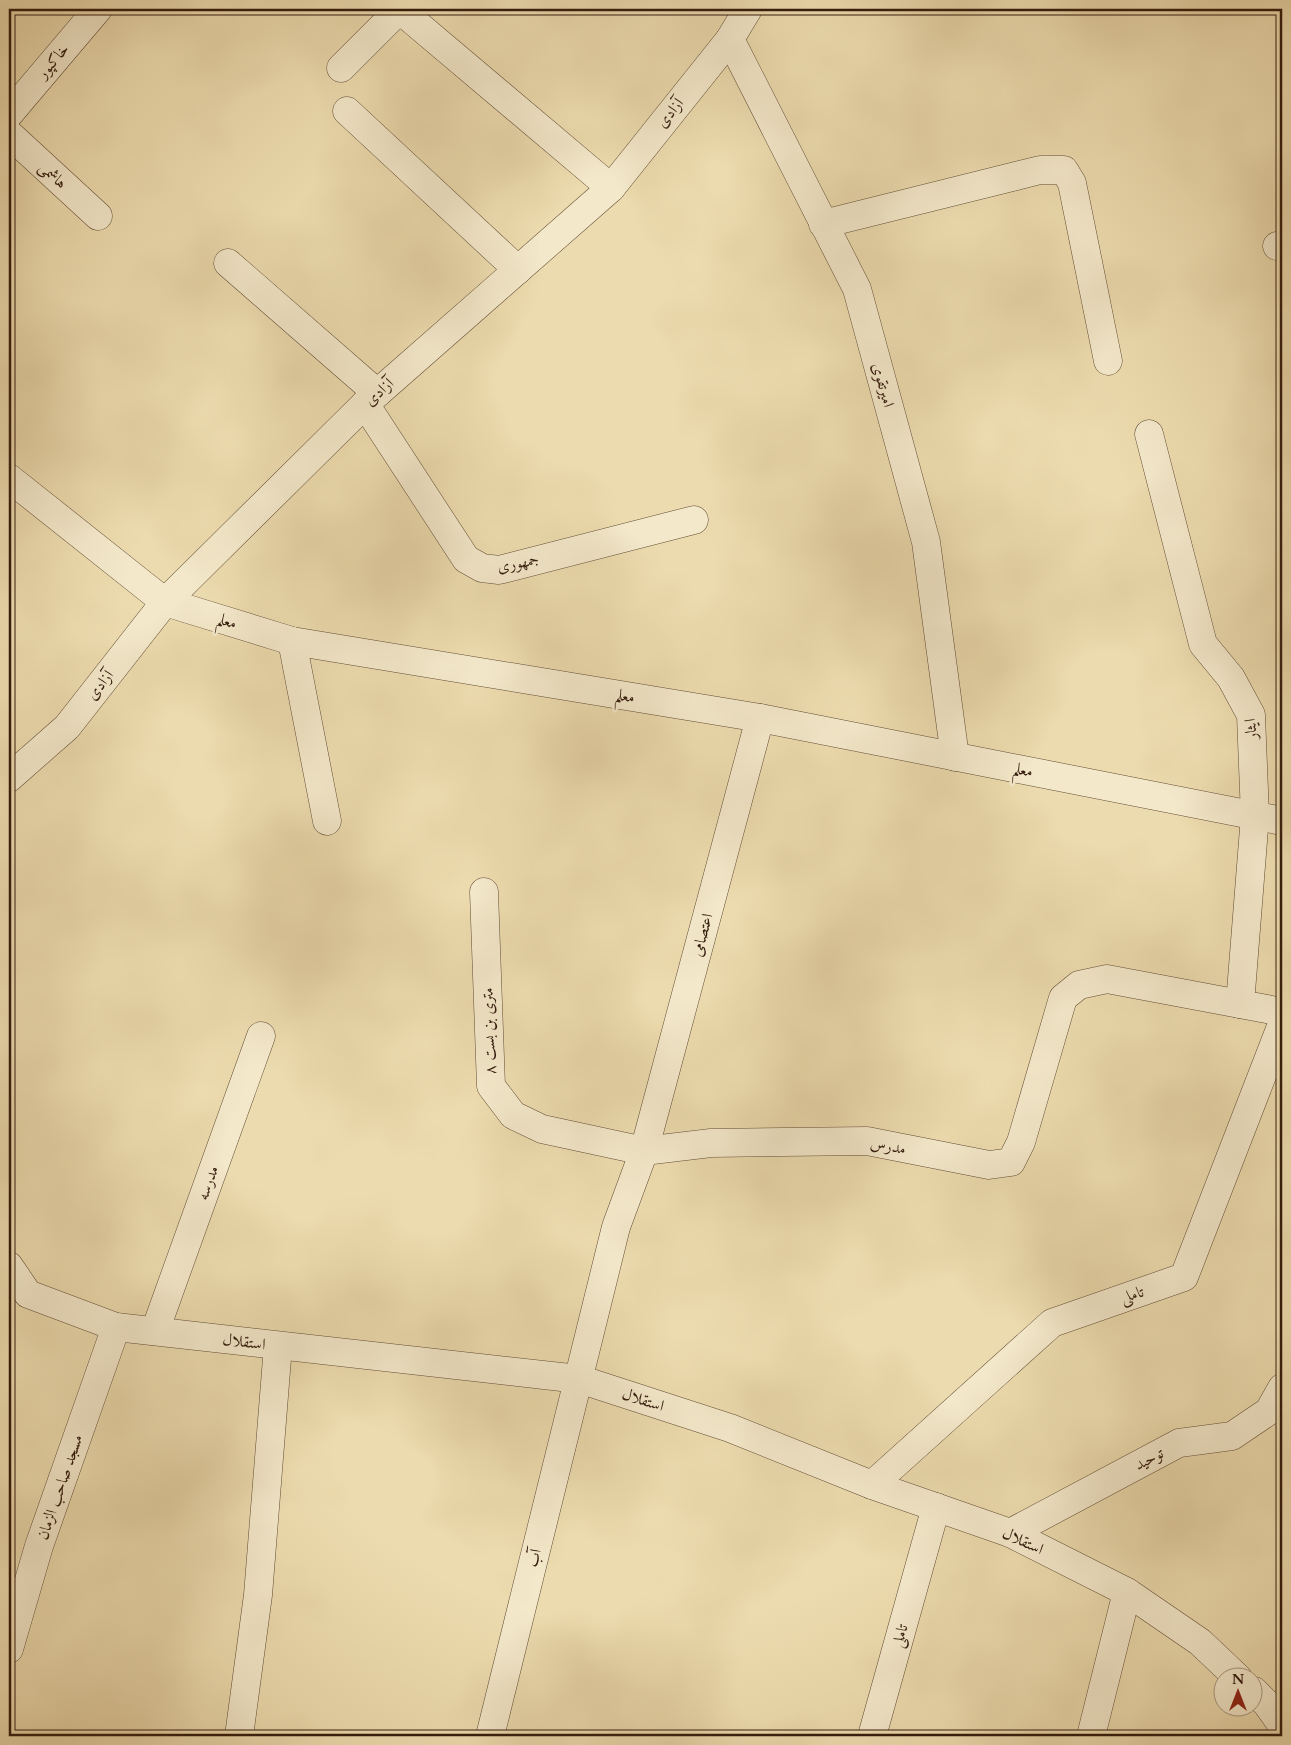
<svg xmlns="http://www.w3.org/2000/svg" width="1291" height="1745" font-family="Cardo,Amiri,serif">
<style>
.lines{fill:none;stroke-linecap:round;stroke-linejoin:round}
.minor-casing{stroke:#624c36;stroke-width:29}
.minor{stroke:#f3e8ca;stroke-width:28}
.labels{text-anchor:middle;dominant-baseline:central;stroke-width:5;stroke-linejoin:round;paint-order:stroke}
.street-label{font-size:16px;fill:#341c0e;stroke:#f3e8ca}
</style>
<rect width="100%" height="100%" fill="#ecdbae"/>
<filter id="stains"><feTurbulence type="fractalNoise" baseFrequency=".004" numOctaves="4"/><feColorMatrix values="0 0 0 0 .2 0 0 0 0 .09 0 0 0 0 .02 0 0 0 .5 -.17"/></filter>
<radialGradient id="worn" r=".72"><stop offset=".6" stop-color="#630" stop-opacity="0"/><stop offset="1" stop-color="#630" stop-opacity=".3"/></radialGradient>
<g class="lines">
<defs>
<g id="minor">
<polyline points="399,9 611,188"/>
<polyline points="730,39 857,289 926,542 955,757"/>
<polyline points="341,68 400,9"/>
<polyline points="347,111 518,270"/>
<polyline points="9,114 98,9"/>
<polyline points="9,134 98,216"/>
<polyline points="823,224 1040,170 1064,170 1072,183 1108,361"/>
<polyline points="1277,246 1282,245"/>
<polyline points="228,263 377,393"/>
<polyline points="365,404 466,559 482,568 499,570 694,520"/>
<polyline points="1149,434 1203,644 1231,678 1251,715 1255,816 1240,1004 1282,1012"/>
<polyline points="9,478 165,602 292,641 760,718 1282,821"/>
<polyline points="292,641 327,821"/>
<polyline points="9,778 67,727 165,602 365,404 611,188 730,39 748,9"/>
<polyline points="484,892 491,1086 513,1115 542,1129 644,1151 760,718"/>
<polyline points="9,1266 28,1294 116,1327 579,1379 730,1428 872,1485 1010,1533 1127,1592 1200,1642 1238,1678"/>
<polyline points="155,1331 261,1036"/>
<polyline points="872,1485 1052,1323 1184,1277 1282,1024"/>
<polyline points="1010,1533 1179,1443 1232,1436 1269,1411 1282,1388"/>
<polyline points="9,1649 39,1546 116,1327"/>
<polyline points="1254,1691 1267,1704 1282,1725"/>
<polyline points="239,1736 258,1595 278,1346"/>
<polyline points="490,1736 616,1227 644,1151 711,1143 867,1141 989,1165 1011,1162 1021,1142 1063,998 1079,985 1107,979 1240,1004"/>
<polyline points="872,1736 936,1507"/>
<polyline points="1091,1736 1127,1592"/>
</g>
</defs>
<use href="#minor" class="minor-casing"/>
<use href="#minor" class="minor"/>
</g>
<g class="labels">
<g class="street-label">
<text transform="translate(53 61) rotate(-50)">خاکپور</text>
<text transform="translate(670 113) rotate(-51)">آزادی</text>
<text transform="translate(53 175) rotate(43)">هاشمی</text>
<text transform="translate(883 385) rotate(75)">امیرتقوی</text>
<text transform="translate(379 392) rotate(-42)">آزادی</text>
<text transform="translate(518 563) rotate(-11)">جمهوری</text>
<text transform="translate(227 621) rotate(17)">معلم</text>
<text transform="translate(100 685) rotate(-52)">آزادی</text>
<text transform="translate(625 696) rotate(9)">معلم</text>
<text transform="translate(1251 729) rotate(-95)">ایثار</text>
<text transform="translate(1023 770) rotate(11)">معلم</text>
<text transform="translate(702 935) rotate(-75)">اعتصامی</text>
<text transform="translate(489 1031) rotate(-92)">۸ متری بن بست</text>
<text transform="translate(888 1146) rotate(10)">مدرس</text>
<text transform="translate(208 1183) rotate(-70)">مدرسه</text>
<text transform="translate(1132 1295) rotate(-19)">تاملی</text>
<text transform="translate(244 1342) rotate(7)">استقلال</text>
<text transform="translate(643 1400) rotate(18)">استقلال</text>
<text transform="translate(1149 1459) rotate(-28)">توحید</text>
<text transform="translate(60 1487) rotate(-71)">مسجد صاحب الزمان</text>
<text transform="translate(1023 1541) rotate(25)">استقلال</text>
<text transform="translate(534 1558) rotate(-76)">آب</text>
<text transform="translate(900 1636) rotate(-75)">تاملی</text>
</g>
</g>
<rect width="1291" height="1745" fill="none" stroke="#ecdbae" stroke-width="30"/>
<rect x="10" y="10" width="1271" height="1725" fill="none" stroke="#341c0e" stroke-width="2.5"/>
<rect x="15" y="15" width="1261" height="1715" fill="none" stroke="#341c0e"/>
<g transform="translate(1238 1692)"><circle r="24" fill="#f3e8ca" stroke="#a7967f"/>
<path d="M0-4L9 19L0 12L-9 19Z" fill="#8f2418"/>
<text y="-8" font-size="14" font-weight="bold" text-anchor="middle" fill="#341c0e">N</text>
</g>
<rect width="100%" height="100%" filter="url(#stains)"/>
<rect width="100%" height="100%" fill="url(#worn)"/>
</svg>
